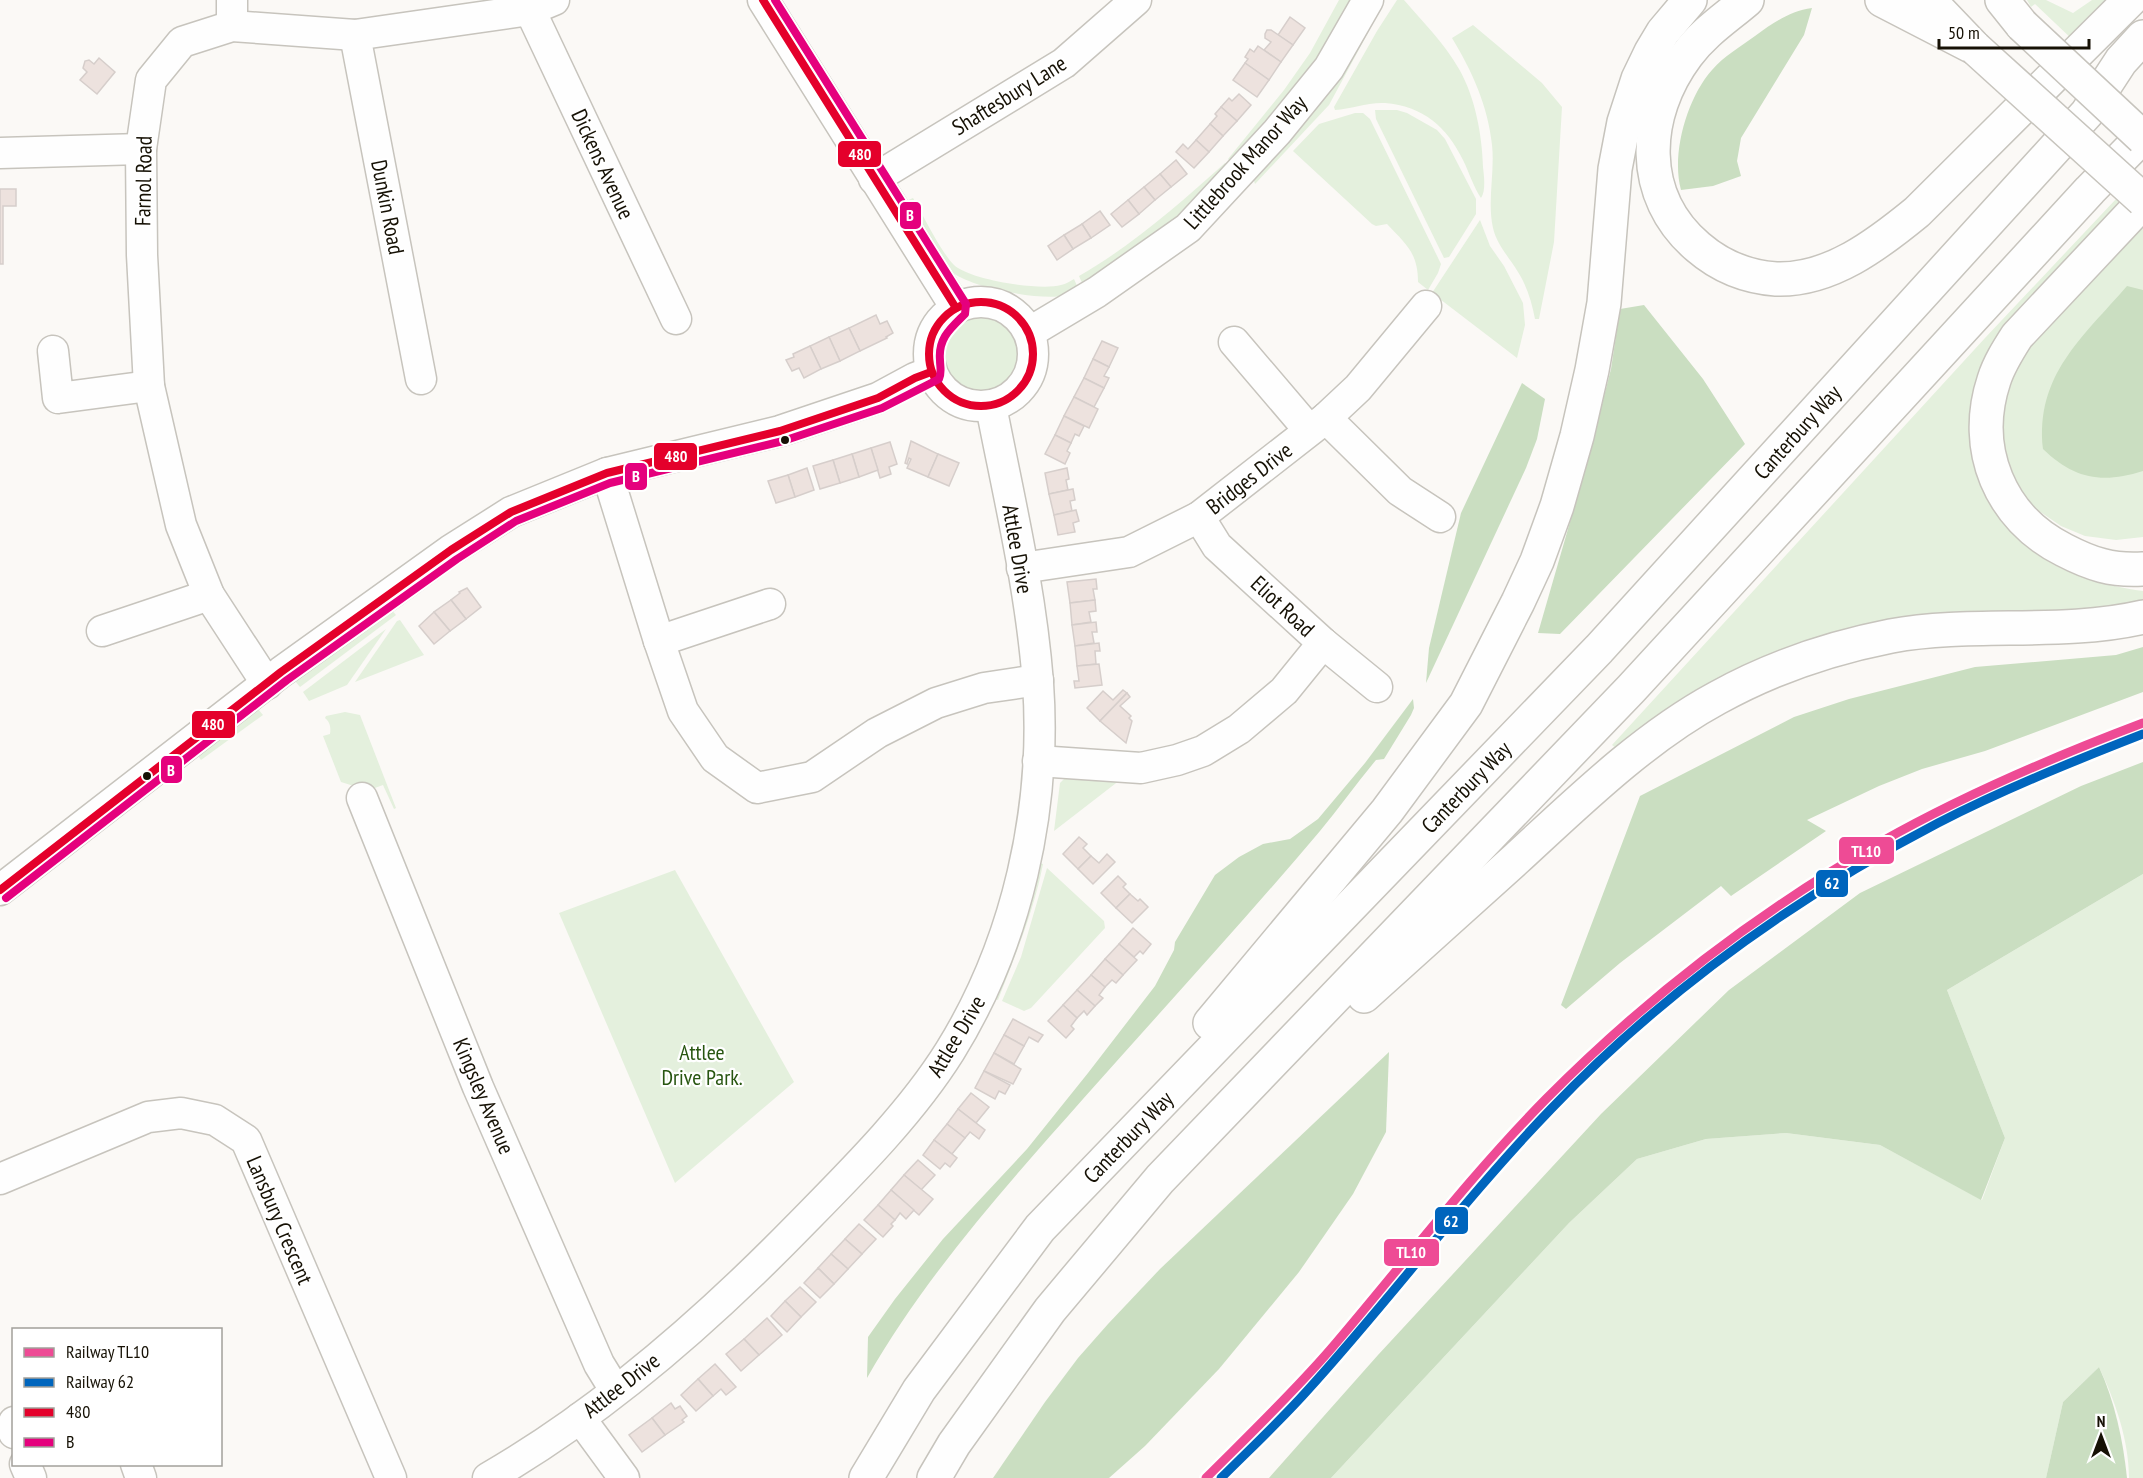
<svg xmlns="http://www.w3.org/2000/svg" width="2143" height="1478" font-family="'PT Sans Narrow',sans-serif">
<style>
.green{fill:#e4f0dd}
.forest{fill:#cadec1}
.building{fill:#ede2de;stroke:#d6cecb;stroke-width:1.5}
.lines{fill:none;stroke-linecap:round;stroke-linejoin:round}
.minor-casing{stroke:#c7c4bd;stroke-width:33}
.major-casing{stroke:#c7c4bd;stroke-width:36}
.highway-casing{stroke:#c7c4bd;stroke-width:36}
.minor{stroke:#fefefe;stroke-width:30}
.major{stroke:#fefefe;stroke-width:33}
.highway{stroke:#fefefe;stroke-width:33}
.major-bridge-casing{stroke:#c7c4bd;stroke-width:36;stroke-linecap:butt}
.major-bridge{stroke:#fefefe;stroke-width:33}
.bus-1-casing{stroke:#fff;stroke-width:12}
.bus-2-casing{stroke:#fff;stroke-width:12}
.bus-1{stroke:#e4002b;stroke-width:8}
.bus-2{stroke:#e5007d;stroke-width:8}
.rail-1-casing{stroke:#fff;stroke-width:14}
.rail-2-casing{stroke:#fff;stroke-width:14}
.rail-1{stroke:#ee4b95;stroke-width:9}
.rail-2{stroke:#0065bd;stroke-width:9}
.bus-dot{fill:#161105;stroke:#fff;stroke-width:2}
.labels{text-anchor:middle;dominant-baseline:central;stroke-width:4.5;stroke-linejoin:round;paint-order:stroke}
.street-label{font-size:22px;fill:#161105;stroke:#fff}
.park-label{font-size:22px;fill:#285611;stroke:#fff}
.line-badge{stroke:#fff;stroke-width:2}
.badge-label{font-size:16px;text-anchor:middle;font-weight:bold;fill:#fff}
</style>
<rect width="100%" height="100%" fill="#fbf9f6"/>
<g class="green">
<polygon points="1339,0 1356,0 1338,37 1236,167 1228,159 1284,90 1310,53"/>
<path d="M1397 0H1404C1423 22 1444 43 1459 69 1475 97 1482 134 1483 167 1484 176 1486 191 1481 198 1473 186 1469 172 1463 160 1447 127 1423 106 1385 103 1368 102 1351 109 1335 110L1334 107 1377 31Z"/>
<polygon points="2027,0 2046,0 2073,13 2092,0 2120,0 2075,42 2035,4 2031,7"/>
<path d="M1473 25 1542 83 1562 107 1554 242 1539 319H1535C1532 303 1527 286 1518 272 1509 257 1497 245 1493 228 1487 201 1495 172 1492 145 1488 106 1472 71 1452 38Z"/>
<polygon points="1364,26 1370,29 1329,105 1255,184 1253,178"/>
<polygon points="1375,110 1397,110 1407,113 1437,130 1445,139 1476,199 1476,214 1449,257 1444,258 1376,119"/>
<path d="M1355 113H1363L1370 119 1441 264 1438 273 1428 290 1418 282C1418 253 1406 244 1387 224L1376 226 1372 224 1293 151 1319 124Z"/>
<path d="M1225 163 1232 170 1200 202 1083 285 1079 276C1133 245 1178 205 1225 163Z"/>
<path d="M913 198C923 215 941 252 954 265 970 280 1040 291 1061 285 1066 284 1070 281 1074 279L1078 288C1074 290 1070 294 1066 295 1044 302 967 287 951 271 936 257 917 220 906 201Z"/>
<path d="M2116 199 2124 206 1990 355 2010 527C2016 534 2022 542 2030 548 2061 575 2103 585 2143 591V603L2107 610 1928 618 1618 750 1612 745 1985 338Z"/>
<polygon points="1480,220 1490,246 1504,266 1523,303 1525,325 1517,358 1432,293"/>
<polygon points="2134,221 2143,229 2143,537 2116,540 2085,536 2061,526 2036,509 2016,487 1998,439 2014,354"/>
<circle cx="980" cy="354" r="45"/>
<polygon points="390,608 396,615 300,687 295,681"/>
<polygon points="400,620 424,655 355,682 397,621"/>
<polygon points="386,629 347,685 309,701 303,692"/>
<polygon points="258,709 263,715 201,760 198,756"/>
<path d="M345 712 360 715 396 808 394 809 383 785 364 792 357 787 341 782 323 736 330 734C331 727 330 722 325 718L326 716Z"/>
<polygon points="1066,777 1120,780 1054,831 1060,783"/>
<path d="M1034 862 1043 864C1034 911 1015 956 998 1000L989 997Z"/>
<polygon points="1047,868 1104,921 1105,928 1031,1008 1024,1011 1002,1001 1021,957"/>
<polygon points="675,870 794,1082 675,1183 559,913"/>
<path d="M2143 874V1478H2129C2129 1440 2115 1401 2099 1367L2063 1402 2046 1478H1331L1569 1223 1637 1159 1706 1139 1786 1133 1880 1145 1982 1200 2005 1138 1947 990Z"/>
</g>
<g class="forest">
<path d="M1812 8 1804 35 1741 138 1737 161 1741 176 1713 186 1681 190C1671 154 1687 98 1712 70 1724 56 1740 47 1755 36 1773 23 1790 11 1812 8Z"/>
<path d="M2127 286 2143 290V471C2102 484 2074 479 2043 449 2035 375 2083 337 2127 286Z"/>
<polygon points="1644,305 1703,379 1745,444 1560,634 1538,633 1587,463 1611,369 1620,309"/>
<polygon points="1522,383 1545,399 1537,439 1526,468 1426,683 1429,648 1461,513"/>
<polygon points="2143,647 2143,692 1985,751 1922,769 1879,786 1807,820 1826,831 1731,896 1721,886 1620,963 1566,1009 1561,1005 1640,796 1794,717 1849,699 1975,667 2116,655"/>
<path d="M1413 699 1414 708 1411 715 1384 759 1376 760C1357 783 1339 808 1320 831 1243 922 1162 1010 1083 1099 1006 1186 925 1276 867 1378L868 1337 895 1299 943 1239 1027 1149 1088 1073 1155 986 1174 950 1175 942 1215 875 1239 857 1263 844 1290 839 1318 819 1365 763Z"/>
<polygon points="2143,762 2143,874 1947,990 2005,1138 1981,1200 1880,1145 1786,1133 1706,1139 1637,1159 1569,1223 1331,1478 1269,1478 1378,1355 1601,1114 1729,990 1860,893 2081,786"/>
<polygon points="1389,1052 1386,1132 1353,1194 1299,1272 1219,1369 1145,1446 1109,1478 993,1478 1045,1402 1078,1358 1108,1324 1160,1269"/>
<path d="M2099 1367C2115 1402 2123 1440 2127 1478H2046L2063 1402Z"/>
</g>
<g class="building">
<polygon points="1290,17 1305,28 1293,45 1278,35"/>
<polygon points="1267,30 1271,30 1293,45 1281,62 1264,50 1271,42 1265,38 1265,34"/>
<polygon points="1258,46 1281,62 1269,80 1245,63 1248,59 1245,57 1250,49 1254,52"/>
<polygon points="99,58 115,72 97,94 80,80 87,72 83,68 85,61 89,60 94,64"/>
<polygon points="1245,63 1269,80 1257,97 1233,80"/>
<polygon points="1239,94 1251,105 1237,121 1221,107 1229,98 1232,101"/>
<polygon points="1221,107 1237,121 1223,136 1210,124 1217,116 1215,114"/>
<polygon points="1210,124 1223,136 1209,152 1196,140"/>
<polygon points="1196,140 1209,152 1194,168 1176,152 1183,144 1188,149"/>
<polygon points="1176,160 1187,174 1171,187 1160,174"/>
<polygon points="1160,174 1171,187 1155,200 1144,187"/>
<polygon points="1144,187 1155,200 1139,214 1128,200"/>
<polygon points="0,189 16,189 16,206 3,206 3,264 0,264"/>
<polygon points="1128,200 1139,214 1122,227 1111,214"/>
<polygon points="1100,211 1110,225 1091,238 1082,224"/>
<polygon points="1082,224 1091,238 1073,249 1064,235"/>
<polygon points="1064,235 1073,249 1057,260 1048,246"/>
<polygon points="876,315 880,324 887,321 893,333 886,337 887,338 860,351 849,328"/>
<polygon points="849,328 860,351 840,361 829,337"/>
<polygon points="829,337 840,361 821,369 810,346"/>
<polygon points="1102,341 1118,348 1109,367 1093,359"/>
<polygon points="810,346 821,369 804,378 799,368 792,371 786,360 794,357 793,354"/>
<polygon points="1093,359 1109,367 1104,376 1109,378 1104,388 1084,378"/>
<polygon points="1084,378 1104,388 1094,407 1074,397"/>
<polygon points="1074,397 1098,409 1089,428 1064,416"/>
<polygon points="1064,416 1084,426 1079,436 1075,434 1071,443 1055,435"/>
<polygon points="1055,435 1071,443 1067,451 1070,453 1065,464 1045,454"/>
<polygon points="911,441 938,454 928,477 907,468 911,459 909,458 907,464 905,463"/>
<polygon points="890,442 897,464 889,467 891,474 880,478 871,448"/>
<polygon points="871,448 878,470 859,477 852,454"/>
<polygon points="852,454 859,477 840,483 833,460"/>
<polygon points="938,454 959,463 949,486 928,477"/>
<polygon points="833,460 840,483 820,489 813,466"/>
<polygon points="807,468 814,490 795,497 788,475"/>
<polygon points="1067,468 1069,479 1066,480 1068,490 1049,494 1045,473"/>
<polygon points="788,475 795,497 776,503 768,481"/>
<polygon points="1073,489 1075,500 1070,501 1072,511 1054,515 1049,494"/>
<polygon points="1076,510 1079,521 1073,523 1075,532 1058,535 1054,515"/>
<polygon points="1096,579 1097,589 1093,589 1095,600 1070,603 1067,582"/>
<polygon points="467,588 481,607 466,619 451,600 460,593 459,592"/>
<polygon points="451,600 466,619 450,631 434,612"/>
<polygon points="1095,600 1096,611 1089,612 1091,622 1072,625 1070,603"/>
<polygon points="434,612 450,631 434,644 419,626"/>
<polygon points="1096,622 1097,632 1092,632 1094,643 1075,646 1072,625"/>
<polygon points="1099,643 1100,651 1095,651 1096,664 1077,666 1075,646"/>
<polygon points="1099,664 1102,685 1075,688 1074,681 1079,681 1077,666"/>
<polygon points="1123,690 1127,693 1100,721 1087,708 1103,691 1113,700"/>
<polygon points="1127,693 1130,697 1120,706 1131,716 1129,718 1132,721 1126,743 1100,721"/>
<polygon points="1079,837 1087,844 1083,848 1091,856 1078,869 1063,854"/>
<polygon points="1107,854 1115,862 1093,884 1078,869 1091,856 1099,863"/>
<polygon points="1118,876 1126,884 1123,887 1130,894 1116,908 1101,893"/>
<polygon points="1130,894 1138,901 1140,899 1148,907 1132,923 1116,908"/>
<polygon points="1133,928 1151,944 1143,954 1140,951 1134,957 1119,944"/>
<polygon points="1119,944 1137,960 1123,975 1105,959"/>
<polygon points="1105,959 1123,975 1116,983 1112,980 1105,987 1091,975"/>
<polygon points="1091,975 1105,987 1099,995 1103,998 1095,1006 1077,990"/>
<polygon points="1077,990 1095,1006 1087,1015 1084,1011 1077,1018 1063,1005"/>
<polygon points="1063,1005 1077,1018 1071,1026 1074,1029 1066,1038 1048,1021"/>
<polygon points="1013,1019 1043,1035 1038,1042 1029,1037 1024,1046 1004,1035"/>
<polygon points="1004,1035 1024,1046 1014,1064 994,1053"/>
<polygon points="994,1053 1021,1069 1013,1084 984,1071"/>
<polygon points="984,1071 1010,1085 1005,1094 999,1091 995,1099 975,1088"/>
<polygon points="971,1093 989,1107 976,1123 958,1109"/>
<polygon points="958,1109 985,1130 979,1139 970,1132 965,1138 947,1124"/>
<polygon points="947,1124 965,1138 952,1154 934,1140"/>
<polygon points="934,1140 957,1158 950,1167 945,1163 940,1169 923,1155"/>
<polygon points="918,1160 935,1175 921,1190 904,1175"/>
<polygon points="904,1175 933,1199 919,1215 891,1190"/>
<polygon points="891,1190 914,1210 906,1219 900,1213 895,1220 878,1205"/>
<polygon points="878,1205 895,1220 891,1224 893,1226 883,1237 864,1220"/>
<polygon points="859,1224 876,1239 862,1254 845,1239"/>
<polygon points="845,1239 862,1254 848,1269 831,1254"/>
<polygon points="831,1254 848,1269 834,1284 818,1268"/>
<polygon points="818,1268 834,1284 820,1298 804,1283"/>
<polygon points="800,1287 816,1302 801,1317 785,1301"/>
<polygon points="785,1301 801,1317 787,1332 771,1316"/>
<polygon points="767,1318 782,1335 759,1355 744,1339"/>
<polygon points="744,1339 759,1355 741,1371 726,1354"/>
<polygon points="715,1364 736,1387 726,1395 721,1389 713,1396 698,1379"/>
<polygon points="698,1379 713,1396 696,1411 681,1395"/>
<polygon points="671,1403 675,1409 680,1406 687,1416 682,1420 684,1422 665,1435 652,1418"/>
<polygon points="652,1418 665,1435 642,1452 629,1435"/>
</g>
<g class="lines">
<defs>
<g id="minor">
<polyline points="232,0 232,26"/>
<polyline points="763,0 956,308"/>
<polyline points="530,10 676,319"/>
<polyline points="355,35 421,379"/>
<polyline points="0,153 141,149"/>
<polyline points="874,179 1064,63 1136,0"/>
<circle cx="981" cy="354" r="52"/>
<polyline points="1030,332 1097,292 1188,228 1277,132 1329,68 1368,0"/>
<polyline points="1234,342 1309,430"/>
<polyline points="53,351 58,398 149,386"/>
<polyline points="1326,418 1400,491 1440,517"/>
<polyline points="607,473 659,641 683,711 715,758 757,788 812,777 877,733 936,703 984,688 1038,680"/>
<polyline points="1199,517 1217,546 1323,643 1377,687"/>
<polyline points="1022,568 1129,552 1199,517 1326,418 1358,388 1426,306"/>
<polyline points="102,631 209,595"/>
<polyline points="659,641 770,604"/>
<polyline points="267,684 209,595 181,525 149,386 142,255 141,149 151,80 182,42 232,26 355,35 530,10 554,0"/>
<polyline points="1038,761 1141,768 1177,760 1203,751 1239,729 1284,691 1323,643"/>
<polyline points="362,798 478,1087 599,1364 615,1390"/>
<polyline points="0,890 281,672 451,550 511,512 607,473 780,431 878,398 915,378 931,372"/>
<polyline points="0,1179 148,1117 181,1113 215,1120 246,1140 391,1478"/>
<polyline points="580,1418 624,1478"/>
<polyline points="14,1422 12,1427 14,1433"/>
<polyline points="25,1464 31,1478"/>
<polyline points="136,1464 141,1478"/>
<path d="M488 1478C601 1413 706 1321 797 1228 849 1175 910 1115 950 1051 1017 943 1047 809 1038 683 1031 590 1009 498 991 406"/>
</g>
<g id="major">
<polyline points="1929,0 1972,45"/>
<polyline points="2002,0 2022,25"/>
</g>
<g id="highway">
<path d="M1747 0C1726 18 1704 32 1687 55 1642 115 1638 196 1698 247 1720 266 1747 277 1776 279 1830 281 1878 244 1917 212L2130 0"/>
<polyline points="1882,0 1975,48"/>
<path d="M2143 202 2017 336C2008 350 1999 364 1994 380 1971 449 2000 518 2064 550 2091 564 2112 571 2143 569"/>
<path d="M1364 996C1415 950 1465 905 1516 859 1577 803 1643 738 1717 698 1771 668 1830 648 1891 636 1974 621 2061 636 2143 617"/>
<polyline points="1210,1023 1387,811 1466,704 1518,602 1537,561 1557,506 1577,436 1592,370 1604,303 1615,169 1624,122 1638,79 1651,52 1663,32 1690,0"/>
<polyline points="866,1478 919,1390 1040,1228 1599,649 2087,113 2121,61 2143,37"/>
<polyline points="934,1478 954,1444 1050,1310 1160,1179 1631,689 2090,190 2143,136"/>
</g>
</defs>
<use href="#minor" class="minor-casing"/>
<use href="#major" class="major-casing"/>
<use href="#highway" class="highway-casing"/>
<use href="#minor" class="minor"/>
<use href="#major" class="major"/>
<use href="#highway" class="highway"/>
<defs>
<g id="major-bridge">
<polyline points="2022,25 2143,138"/>
<polyline points="1975,48 2143,200"/>
</g>
</defs>
<use href="#major-bridge" class="major-bridge-casing"/>
<use href="#major-bridge" class="major-bridge"/>
<defs>
<g id="bus-1">
<polyline points="763,0 956,308"/>
<circle cx="981" cy="354" r="52"/>
<polyline points="0,890 281,672 451,550 511,512 607,473 780,431 878,398 915,378 931,372"/>
</g>
<path id="bus-2" d="M6 898 287 680 457 559 516 521 610 483 783 441 882 408 939 379C942 372 940 367 940 360 938 338 951 328 965 314L966 304 775 0"/>
</defs>
<use href="#bus-1" class="bus-1-casing"/>
<use href="#bus-2" class="bus-2-casing"/>
<use href="#bus-1" class="bus-1"/>
<use href="#bus-2" class="bus-2"/>
<defs>
<path id="rail-1" d="M1206 1478C1248 1436 1291 1395 1330 1350 1402 1266 1468 1178 1546 1099 1645 999 1758 912 1881 842 1964 795 2053 757 2143 723"/>
<path id="rail-2" d="M1221 1478C1249 1450 1279 1422 1306 1392 1390 1300 1464 1199 1551 1109 1662 993 1796 897 1938 823 2004 789 2074 761 2143 734"/>
</defs>
<use href="#rail-1" class="rail-1-casing"/>
<use href="#rail-2" class="rail-2-casing"/>
<use href="#rail-1" class="rail-1"/>
<use href="#rail-2" class="rail-2"/>
</g>
<g class="bus-dot">
<circle cx="785" cy="440" r="5"/>
<circle cx="147" cy="776" r="5"/>
</g>
<g class="labels">
<g class="street-label">
<text transform="translate(1009 95) rotate(-32)">Shaftesbury Lane</text>
<text transform="translate(1245 162) rotate(-48)">Littlebrook Manor Way</text>
<text transform="translate(603 164) rotate(65)">Dickens Avenue</text>
<text transform="translate(143 181) rotate(-89)">Farnol Road</text>
<text transform="translate(388 207) rotate(79)">Dunkin Road</text>
<text transform="translate(1797 432) rotate(-48)">Canterbury Way</text>
<text transform="translate(1249 478) rotate(-38)">Bridges Drive</text>
<text transform="translate(1018 549) rotate(80)">Attlee Drive</text>
<text transform="translate(1283 606) rotate(43)">Eliot Road</text>
<text transform="translate(1466 787) rotate(-46)">Canterbury Way</text>
<text transform="translate(956 1036) rotate(-59)">Attlee Drive</text>
<text transform="translate(484 1096) rotate(67)">Kingsley Avenue</text>
<text transform="translate(1128 1137) rotate(-46)">Canterbury Way</text>
<text transform="translate(280 1220) rotate(67)">Lansbury Crescent</text>
<text transform="translate(621 1385) rotate(-38)">Attlee Drive</text>
</g>
<g class="park-label">
<text x="702" y="1052">Attlee<tspan x="702" dy="25">Drive Park.</tspan></text>
</g>
</g>
<g class="line-badge">
<rect x="837" y="140" width="45" height="28" rx="6" fill="#e4002b"/>
<rect x="899" y="201" width="23" height="29" rx="6" fill="#e5007d"/>
<rect x="653" y="442" width="45" height="29" rx="6" fill="#e4002b"/>
<rect x="624" y="462" width="24" height="29" rx="6" fill="#e5007d"/>
<rect x="191" y="710" width="45" height="29" rx="6" fill="#e4002b"/>
<rect x="160" y="755" width="23" height="29" rx="6" fill="#e5007d"/>
<rect x="1838" y="836" width="57" height="29" rx="6" fill="#ee4b95"/>
<rect x="1815" y="869" width="34" height="29" rx="6" fill="#0065bd"/>
<rect x="1434" y="1206" width="35" height="29" rx="6" fill="#0065bd"/>
<rect x="1383" y="1238" width="57" height="29" rx="6" fill="#ee4b95"/>
</g>
<g class="badge-label">
<text x="860" y="160">480</text>
<text x="910" y="221">B</text>
<text x="676" y="462">480</text>
<text x="636" y="482">B</text>
<text x="213" y="730">480</text>
<text x="171" y="776">B</text>
<text x="1866" y="857">TL10</text>
<text x="1832" y="889">62</text>
<text x="1451" y="1227">62</text>
<text x="1411" y="1258">TL10</text>
</g>
<rect x="12" y="1328" width="210" height="138" fill="#ffffff" stroke="#a2a09b" stroke-width="1.5"/>
<rect x="24" y="1348" width="30" height="9" fill="#ee4b95" stroke="#a2a09b" stroke-width="1.5"/>
<text x="66" y="1358" font-size="18" fill="#161105">Railway TL10</text>
<rect x="24" y="1378" width="30" height="9" fill="#0065bd" stroke="#a2a09b" stroke-width="1.5"/>
<text x="66" y="1388" font-size="18" fill="#161105">Railway 62</text>
<rect x="24" y="1408" width="30" height="9" fill="#e4002b" stroke="#a2a09b" stroke-width="1.5"/>
<text x="66" y="1418" font-size="18" fill="#161105">480</text>
<rect x="24" y="1438" width="30" height="9" fill="#e5007d" stroke="#a2a09b" stroke-width="1.5"/>
<text x="66" y="1448" font-size="18" fill="#161105">B</text>
<g transform="translate(2101 1436)" stroke="#ffffff" stroke-width="4.5" paint-order="stroke">
<path d="M0-4.5L10 22L0 15L-10 22Z" fill="#161105"/>
<text y="-9" font-size="16" font-weight="bold" text-anchor="middle" fill="#161105">N</text>
</g>
<path d="M1939 39v9h150v-9" fill="none" stroke="#161105" stroke-width="3"/>
<text x="1948" y="39" font-size="18" fill="#161105" stroke="#ffffff" stroke-width="4.5" paint-order="stroke">50 m</text>
</svg>
